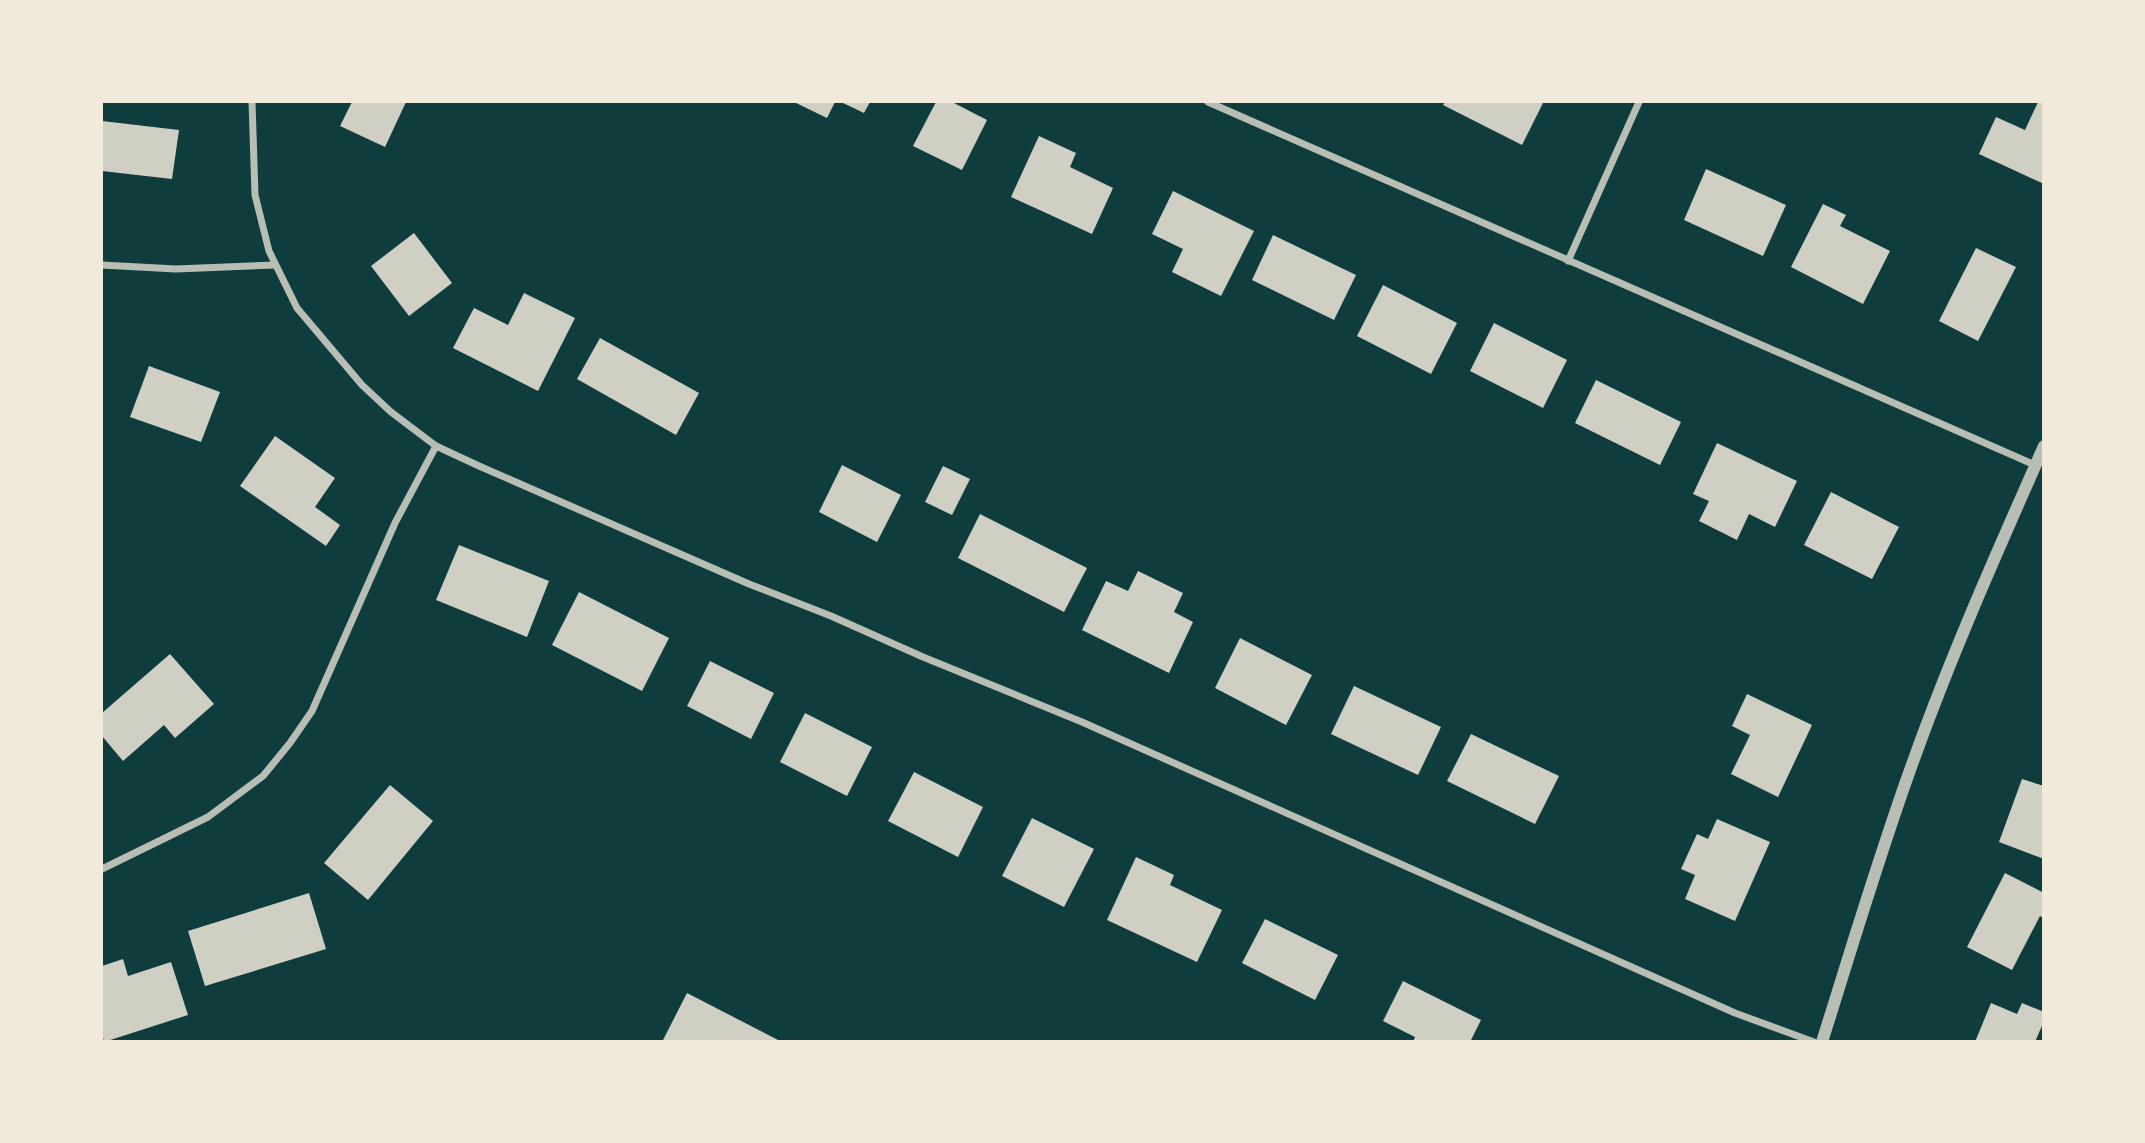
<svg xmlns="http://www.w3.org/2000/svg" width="2145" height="1143" font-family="Roboto,sans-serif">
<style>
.building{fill:#cfcfc3}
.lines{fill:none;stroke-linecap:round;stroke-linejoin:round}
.minor{stroke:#b8beb3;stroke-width:7}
.tertiary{stroke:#b8beb3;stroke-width:12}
</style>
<rect width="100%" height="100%" fill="#0f3d3e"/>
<g class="building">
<polygon points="352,102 406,102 385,147 340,126"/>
<polygon points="794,102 835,102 827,118"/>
<polygon points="841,102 870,102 864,113"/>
<polygon points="936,102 952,102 987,120 962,170 913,146"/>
<polygon points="1445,102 1541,102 1543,103 1522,145 1443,105"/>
<polygon points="2038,102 2044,102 2044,184 1979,154 1996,117 2025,130"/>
<polygon points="102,121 179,130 172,179 102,171"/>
<polygon points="1039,136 1076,153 1070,167 1113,188 1092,234 1011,197"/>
<polygon points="1706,169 1786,205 1763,256 1684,220"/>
<polygon points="1173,191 1254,231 1221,296 1172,272 1183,249 1152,234"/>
<polygon points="1823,204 1846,215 1840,226 1890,251 1863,304 1791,267"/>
<polygon points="414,233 452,283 409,316 371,266"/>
<polygon points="1273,235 1356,275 1334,320 1252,280"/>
<polygon points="1976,248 2016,267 1978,341 1939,321"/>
<polygon points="1383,285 1457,323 1431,374 1357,336"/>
<polygon points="524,293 575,318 538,391 453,348 474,308 508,325"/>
<polygon points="1494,323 1567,360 1543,408 1470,371"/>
<polygon points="600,338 699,393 676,435 577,379"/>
<polygon points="149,366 220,392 201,442 130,417"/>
<polygon points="1596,380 1681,422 1660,465 1575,423"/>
<polygon points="275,436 335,478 315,507 340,525 326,546 240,486"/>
<polygon points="1717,443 1797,481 1775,527 1749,514 1737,540 1699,521 1709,501 1693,494"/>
<polygon points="842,465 901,495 877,542 819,512"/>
<polygon points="943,466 970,479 952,515 925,502"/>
<polygon points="1831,492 1899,527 1872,579 1804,545"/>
<polygon points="980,514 1087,568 1064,612 958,558"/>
<polygon points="459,545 549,581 527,637 436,600"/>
<polygon points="1138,571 1183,593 1174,612 1193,622 1169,673 1082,630 1106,581 1128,591"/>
<polygon points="579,592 669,638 642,691 552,645"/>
<polygon points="1240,638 1312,675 1286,725 1215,688"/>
<polygon points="170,654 214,704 175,738 164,725 123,761 102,736 102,713"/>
<polygon points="710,661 774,693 751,739 687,706"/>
<polygon points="1354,686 1441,727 1418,775 1331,734"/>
<polygon points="1747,694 1812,725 1778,797 1731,774 1750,735 1732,726"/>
<polygon points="805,713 872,747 847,796 780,762"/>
<polygon points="1471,734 1559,776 1535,824 1447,781"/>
<polygon points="914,772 983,807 958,857 888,821"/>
<polygon points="2022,779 2044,786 2044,859 1999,842"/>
<polygon points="390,785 433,821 368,900 324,863"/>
<polygon points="1032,818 1094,849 1064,907 1002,876"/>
<polygon points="1717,819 1770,842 1735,921 1685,899 1695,875 1681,869 1697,834 1708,839"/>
<polygon points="1136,857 1174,875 1170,885 1222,910 1197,962 1107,920"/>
<polygon points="2005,873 2044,893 2044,918 2040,916 2012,970 1967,947"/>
<polygon points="309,893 326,949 205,986 188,931"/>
<polygon points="1265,919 1338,955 1315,1000 1242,963"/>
<polygon points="123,959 128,976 171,962 188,1015 104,1042 102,1034 102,966"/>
<polygon points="1403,981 1481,1020 1470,1042 1413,1042 1415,1037 1383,1021"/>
<polygon points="687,993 782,1042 662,1042"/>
<polygon points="1991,1003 2017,1014 2022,1003 2044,1012 2044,1021 2035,1042 1975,1042"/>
</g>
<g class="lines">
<g class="minor">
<polyline points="252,102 255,195 269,251 297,308 362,385 391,412 436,446 479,466 749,584 831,616 923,657 1082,722 1735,1013 1814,1042"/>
<polyline points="1208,102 2035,465"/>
<polyline points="1568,261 1639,102"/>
<polyline points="102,265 176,269 275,265"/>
<polyline points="102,869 208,817 263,776 290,743 312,711 395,523 436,446"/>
</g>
<path class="tertiary" d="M1822 1042C1852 947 1880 852 1914 759 1952 653 1998 550 2044 446"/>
</g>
<rect width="2145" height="1143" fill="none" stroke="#f1e9da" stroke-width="206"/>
</svg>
